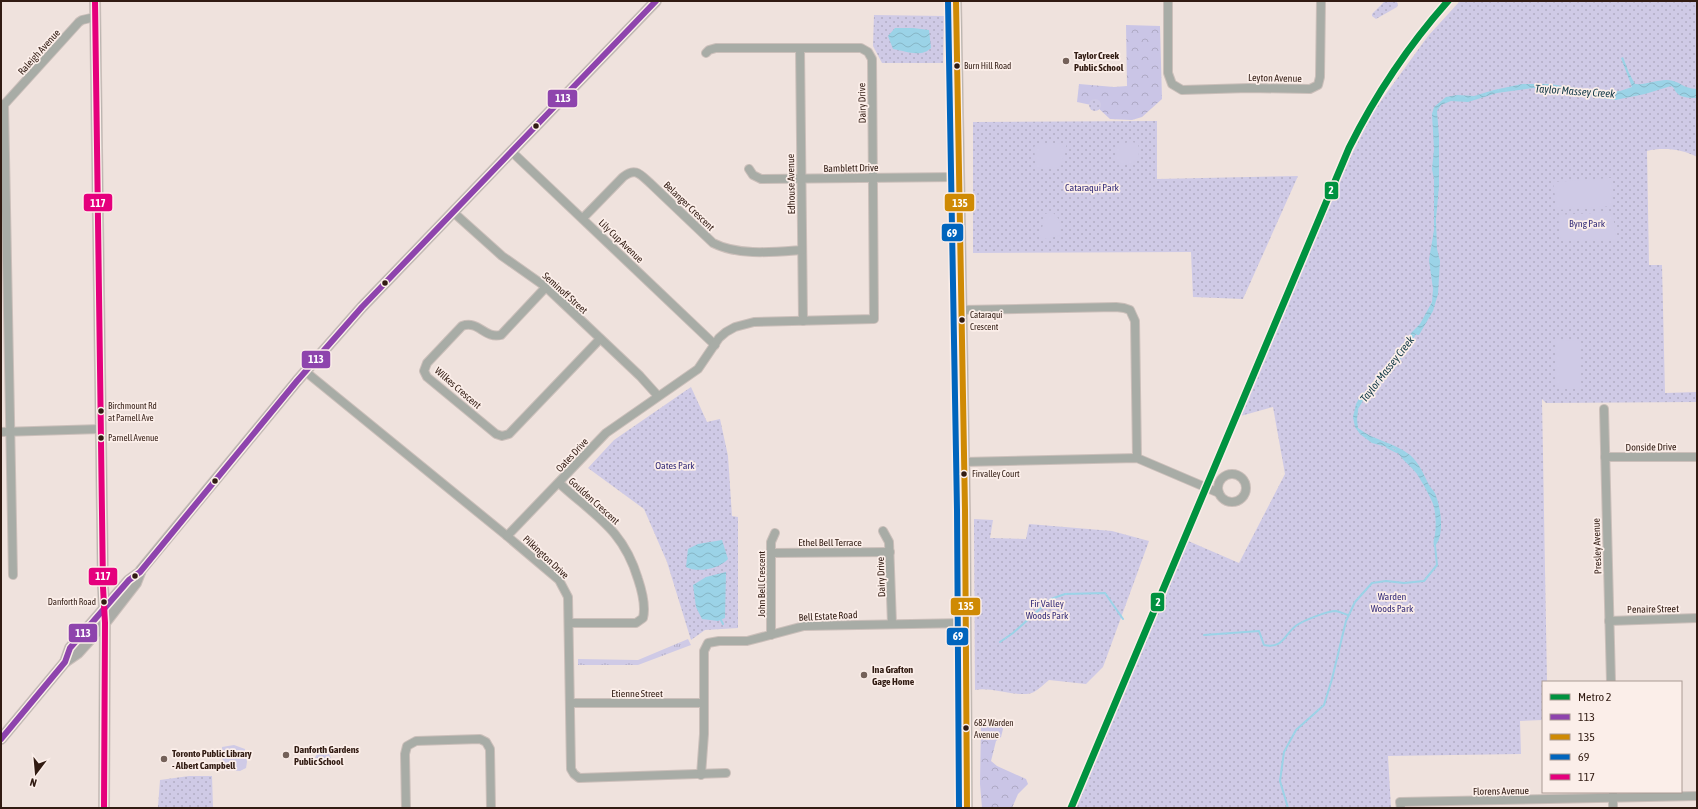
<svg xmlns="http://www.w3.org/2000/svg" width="1698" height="809" font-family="'Asap Condensed',sans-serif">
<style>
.grass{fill:url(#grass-tufts)}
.forest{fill:url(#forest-crowns)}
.park{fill:url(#park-dots)}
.garden{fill:#cfcae6}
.water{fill:url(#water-waves)}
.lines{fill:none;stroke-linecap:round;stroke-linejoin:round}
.stream{stroke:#9bd3e7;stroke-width:2}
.minor-casing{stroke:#cbbfba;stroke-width:10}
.major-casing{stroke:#cbbfba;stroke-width:12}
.minor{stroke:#a8aca6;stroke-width:8}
.major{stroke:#abaca7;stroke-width:10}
.bus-1-casing{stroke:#fbeee9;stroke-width:9}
.bus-2-casing{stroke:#fbeee9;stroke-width:9}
.bus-3-casing{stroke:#fbeee9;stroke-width:9}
.bus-4-casing{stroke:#fbeee9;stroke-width:9}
.bus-1{stroke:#8e44ad;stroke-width:6}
.bus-2{stroke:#cf8a04;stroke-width:6}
.bus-3{stroke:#0065bd;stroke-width:6}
.bus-4{stroke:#e5007d;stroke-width:6}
.metro-1-casing{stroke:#fbeee9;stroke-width:10}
.metro-1{stroke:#00923f;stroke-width:7}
.poi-dot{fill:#746159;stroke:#fbeee9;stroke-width:1.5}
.bus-dot{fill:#311b12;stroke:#fbeee9;stroke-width:1.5}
.labels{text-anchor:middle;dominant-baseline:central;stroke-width:3.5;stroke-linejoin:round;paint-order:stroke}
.bus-label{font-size:9px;fill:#311b12;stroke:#fbeee9;text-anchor:start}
.street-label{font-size:10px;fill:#311b12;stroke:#fbeee9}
.poi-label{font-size:10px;font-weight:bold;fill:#311b12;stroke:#fbeee9;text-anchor:start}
.park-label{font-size:10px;fill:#372f7a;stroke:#fbeee9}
.water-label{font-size:11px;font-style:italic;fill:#0f3744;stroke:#fbeee9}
.line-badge{stroke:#fbeee9;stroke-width:1.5}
.badge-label{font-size:11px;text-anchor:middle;font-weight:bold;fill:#fff}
</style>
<defs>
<pattern id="grass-tufts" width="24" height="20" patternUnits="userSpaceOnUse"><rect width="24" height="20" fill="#cfcae6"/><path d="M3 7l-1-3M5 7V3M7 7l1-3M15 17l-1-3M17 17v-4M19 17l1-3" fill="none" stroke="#b2adc4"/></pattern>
<pattern id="forest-crowns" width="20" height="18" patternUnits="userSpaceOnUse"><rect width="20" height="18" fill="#cac5e6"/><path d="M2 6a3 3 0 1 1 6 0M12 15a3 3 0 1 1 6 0" fill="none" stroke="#aea9c4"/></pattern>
<pattern id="park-dots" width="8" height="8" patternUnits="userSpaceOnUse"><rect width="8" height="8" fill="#cfcae6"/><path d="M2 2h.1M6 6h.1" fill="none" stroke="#b2adc4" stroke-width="1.8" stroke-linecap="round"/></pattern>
<pattern id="water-waves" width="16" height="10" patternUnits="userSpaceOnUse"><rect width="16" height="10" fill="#9bd3e7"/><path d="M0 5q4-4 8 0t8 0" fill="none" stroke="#86b5c5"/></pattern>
</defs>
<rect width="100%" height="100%" fill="#efe2dd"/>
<polygon class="grass" points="688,639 691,645 638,665 578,665 578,659 638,660"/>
<g class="forest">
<polygon points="1126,25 1160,26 1162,99 1142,117 1132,120 1110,119 1096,106 1077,102 1079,84 1114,87 1127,86"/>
<polygon points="999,722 1003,729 1001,737 996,741 991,761 997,766 1026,779 1028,784 1018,794 1012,808 982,808 980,784 981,723"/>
</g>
<g class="park">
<polygon points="1385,1 1396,1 1398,4 1397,7 1376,19 1372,16 1372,14"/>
<path d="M1460 1H1697V157C1682 149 1663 147 1647 151L1649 265H1662L1665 393 1697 392V402L1546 403 1542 399 1547 682H1543V720L1520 721 1521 754 1388 756 1391 808H1073L1186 540 1239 563 1285 474 1273 407 1237 417 1338 181 1375 109 1428 36Z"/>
<polygon points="874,15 944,16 943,63 882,63 873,46"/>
<circle cx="1095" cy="105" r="6"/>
<polygon points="1157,121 1157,179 1298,176 1243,299 1193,297 1191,252 973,253 973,122"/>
<polygon points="691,387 707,422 720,419 728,456 732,516 738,517 738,628 705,630 691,640 667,562 644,509 588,468 614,440"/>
<path d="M974 519 993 520 990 538 1026 539 1029 524 1112 531 1149 541 1103 667 1086 684 1049 680C1044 684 1039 689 1034 692 1020 699 992 686 975 690Z"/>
<polygon points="318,751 329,754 331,758 328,763 317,767 315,758"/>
<polygon points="189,776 212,776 213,808 112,808 158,807 160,780"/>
</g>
<g class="garden">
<path d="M1130 142 1138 143C1140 157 1140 163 1123 165L1116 159 1115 145Z"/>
<polygon points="1067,143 1061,166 1053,169 1036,168 1034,147 1038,144"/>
<polygon points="1611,178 1613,206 1557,210 1553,182"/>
<path d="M1052 212C1061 219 1061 224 1061 235L1047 239 1040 238 1045 214Z"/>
<polygon points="1613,212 1616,240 1561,241 1558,215"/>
<polygon points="1581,340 1581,389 1556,389 1555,341"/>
<polygon points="234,745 245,749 247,762 246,768 240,771 223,770 222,747"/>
</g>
<g class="water">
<path d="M895 28H913L929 30 931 48C921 58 905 51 893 49L888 36Z"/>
<path d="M1623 57 1629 73 1635 84C1646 85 1656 80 1667 80 1679 80 1683 89 1697 89V98C1692 98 1681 98 1677 93 1674 90 1675 88 1671 86L1645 94 1615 100 1598 98 1585 94 1573 95 1552 90 1533 88 1497 93 1468 102 1451 101 1441 105 1437 111 1439 137V186L1436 219 1437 249 1440 261 1438 294 1433 311 1419 335H1417L1416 334 1404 355 1369 396 1359 403 1357 419 1358 428C1374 441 1394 442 1410 455 1419 463 1423 473 1428 483 1430 488 1435 491 1436 496 1441 509 1445 537 1434 547 1433 542 1434 539 1435 535 1436 526 1436 516 1434 507 1432 499 1422 482 1417 474 1410 465 1401 459 1395 449L1372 443 1360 434 1355 427 1353 417 1356 404 1360 397 1382 374 1412 332 1420 324 1432 302 1433 289 1429 260 1434 230V179L1432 169 1434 149 1432 114 1434 107 1446 97 1457 95 1474 96 1494 90 1522 84H1550L1602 92 1620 91 1632 87 1621 58Z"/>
<path d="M722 540 728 559C719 569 698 573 686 567L688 549 698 544Z"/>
<polygon points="726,572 725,618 718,621 702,619 696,607 693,585 706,577"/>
</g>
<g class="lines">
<g class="stream">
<polyline points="1358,407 1364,397"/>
<polyline points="1387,447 1397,452"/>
<polyline points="721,620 723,624"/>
<path d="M1204 635 1259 631 1264 645C1284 649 1284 634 1297 625 1305 620 1327 611 1336 611 1340 612 1345 614 1348 615"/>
<polyline points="1000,642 1013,633 1051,599 1065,594 1105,593 1123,619"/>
<polyline points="1288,808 1280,781 1284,752 1296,730 1324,705 1332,679 1346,621 1355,602 1372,583 1386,581 1404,583 1424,581 1437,565 1435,545"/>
</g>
<defs>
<g id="minor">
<polyline points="1168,1 1168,73 1172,84 1182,90 1249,88 1310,89 1318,85 1320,77 1321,1"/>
<polyline points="800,48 803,321"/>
<polyline points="4,104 13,575"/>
<polyline points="1,108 79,22 82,20 95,17"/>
<polyline points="512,152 715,345"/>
<polyline points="749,169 753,175 761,179 958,177"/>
<polyline points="453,212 502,256 546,287 640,376 658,396"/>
<path d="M583 218 623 177C635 167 640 174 650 183L713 243C738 256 774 252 802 250"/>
<path d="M546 287 501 335C484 339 479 320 462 326L427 363 424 371 427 377 496 434 502 436 509 434 600 339"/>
<polyline points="961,310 1116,307 1124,308 1130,310 1135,321 1137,458"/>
<polyline points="306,372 507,536 559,580 568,597 571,769 574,774 579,778 726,773"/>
<polyline points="1604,409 1611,682"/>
<polyline points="1,432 101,429"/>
<polyline points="1605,457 1697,457"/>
<polyline points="963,462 1137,458 1219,493"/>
<circle cx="1232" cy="488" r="14"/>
<path d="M559 483C595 516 623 529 638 579 642 591 646 606 643 618L636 623H569"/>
<polyline points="883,531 889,542 892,624"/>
<polyline points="507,536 606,433 698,369 719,338 726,332 735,327 754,322 874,319 872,59 868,52 861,48 716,48 709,50 706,53"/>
<polyline points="771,553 890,552"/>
<polyline points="1609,621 1697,618"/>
<polyline points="771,635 771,542 775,533"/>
<polyline points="571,703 704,703"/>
<polyline points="701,775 704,734 704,651 708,643 719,641 747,641 804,626 965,623"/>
<polyline points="1613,792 1613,808"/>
<polyline points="406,808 405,754 407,746 416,741 480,739 486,742 490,749 491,808"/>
<polyline points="1401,808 1400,802 1697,796"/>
</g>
<g id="major">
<polyline points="95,1 103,587 105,623 104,808"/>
<polyline points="956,1 965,510 967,808"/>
<polyline points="65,662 70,648 129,580 140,572"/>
<polyline points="1,739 65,662 78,653 105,623 136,583 141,570 297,381 362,307 656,1"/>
</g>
</defs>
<use href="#minor" class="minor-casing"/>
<use href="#major" class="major-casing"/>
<use href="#minor" class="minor"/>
<use href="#major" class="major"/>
<defs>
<polyline id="bus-1" points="1,739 65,662 70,648 129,580 140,572 297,381 362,307 656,1"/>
<polyline id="bus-2" points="956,1 965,510 967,808"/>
<polyline id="bus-3" points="948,1 957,510 959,808"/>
<polyline id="bus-4" points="95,1 103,587 105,623 104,808"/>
</defs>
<use href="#bus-1" class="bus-1-casing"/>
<use href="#bus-2" class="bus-2-casing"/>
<use href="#bus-3" class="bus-3-casing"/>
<use href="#bus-4" class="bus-4-casing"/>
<use href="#bus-1" class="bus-1"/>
<use href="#bus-2" class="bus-2"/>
<use href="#bus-3" class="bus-3"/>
<use href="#bus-4" class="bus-4"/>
<defs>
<path id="metro-1" d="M1071 808 1349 148C1376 94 1408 46 1448 1"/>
</defs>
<use href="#metro-1" class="metro-1-casing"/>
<use href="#metro-1" class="metro-1"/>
</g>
<g class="poi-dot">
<circle cx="1066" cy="61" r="4"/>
<circle cx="864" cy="675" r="4"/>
<circle cx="286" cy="755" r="4"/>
<circle cx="164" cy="759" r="4"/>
</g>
<g class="bus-dot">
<circle cx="957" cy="66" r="3.5"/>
<circle cx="536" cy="126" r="3.5"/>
<circle cx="385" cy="283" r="3.5"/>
<circle cx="962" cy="320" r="3.5"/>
<circle cx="101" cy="411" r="3.5"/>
<circle cx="101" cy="438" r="3.5"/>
<circle cx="964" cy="474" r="3.5"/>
<circle cx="215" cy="481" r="3.5"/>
<circle cx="135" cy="576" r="3.5"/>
<circle cx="104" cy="602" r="3.5"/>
<circle cx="966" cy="728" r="3.5"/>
</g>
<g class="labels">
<g class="bus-label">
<text x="964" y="66">Burn Hill Road</text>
<text x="970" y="315">Cataraqui<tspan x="970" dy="12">Crescent</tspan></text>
<text x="108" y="406">Birchmount Rd<tspan x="108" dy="12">at Parnell Ave</tspan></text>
<text x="108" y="438">Parnell Avenue</text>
<text x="972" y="474">Firvalley Court</text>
<text x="96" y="602" text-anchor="end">Danforth Road</text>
<text x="974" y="723">682 Warden<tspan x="974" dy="12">Avenue</tspan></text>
</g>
<g class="street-label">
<text transform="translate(39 52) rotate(-48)">Raleigh Avenue</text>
<text transform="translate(1275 78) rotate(1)">Leyton Avenue</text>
<text transform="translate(862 103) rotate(-91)">Dairy Drive</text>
<text transform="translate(851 168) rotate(-1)">Bamblett Drive</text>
<text transform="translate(791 184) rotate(-91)">Edhouse Avenue</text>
<text transform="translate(689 206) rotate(44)">Belanger Crescent</text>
<text transform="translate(621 241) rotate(44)">Lily Cup Avenue</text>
<text transform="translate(565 293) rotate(42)">Seminoff Street</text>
<text transform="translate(458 388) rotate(41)">Wilkes Crescent</text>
<text transform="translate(1651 447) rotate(-1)">Donside Drive</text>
<text transform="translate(572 455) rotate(-47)">Oates Drive</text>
<text transform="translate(594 501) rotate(42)">Goulden Crescent</text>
<text x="830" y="542">Ethel Bell Terrace</text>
<text transform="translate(1597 546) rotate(-92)">Presley Avenue</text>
<text transform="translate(546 557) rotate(43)">Pilkington Drive</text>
<text transform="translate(881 577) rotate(-92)">Dairy Drive</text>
<text transform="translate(761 584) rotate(-90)">John Bell Crescent</text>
<text transform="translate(1653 609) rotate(-1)">Penaire Street</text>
<text transform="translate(828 616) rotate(-3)">Bell Estate Road</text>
<text x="637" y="693">Etienne Street</text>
<text transform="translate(1501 791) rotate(-1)">Florens Avenue</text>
</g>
<g class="poi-label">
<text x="1074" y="55">Taylor Creek<tspan x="1074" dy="12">Public School</tspan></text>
<text x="872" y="669">Ina Grafton<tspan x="872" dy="12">Gage Home</tspan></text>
<text x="294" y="749">Danforth Gardens<tspan x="294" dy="12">Public School</tspan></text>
<text x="172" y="753">Toronto Public Library<tspan x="172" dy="12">- Albert Campbell</tspan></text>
</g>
<g class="park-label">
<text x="1092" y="187">Cataraqui Park</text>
<text x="1587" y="223">Byng Park</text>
<text x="675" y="465">Oates Park</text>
<text x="1392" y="596">Warden<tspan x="1392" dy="12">Woods Park</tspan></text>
<text x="1047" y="603">Fir Valley<tspan x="1047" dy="12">Woods Park</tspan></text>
</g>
<g class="water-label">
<text transform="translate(1575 91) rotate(4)">Taylor Massey Creek</text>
<text transform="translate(1387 369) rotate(-52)">Taylor Massey Creek</text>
</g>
</g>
<g class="line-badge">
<rect x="547" y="89" width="31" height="19" rx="4" fill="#8e44ad"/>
<rect x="1324" y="181" width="15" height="19" rx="4" fill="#00923f"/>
<rect x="944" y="193" width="31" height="19" rx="4" fill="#cf8a04"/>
<rect x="83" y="193" width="30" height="19" rx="4" fill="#e5007d"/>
<rect x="941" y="223" width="23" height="19" rx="4" fill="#0065bd"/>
<rect x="301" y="350" width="30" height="19" rx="4" fill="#8e44ad"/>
<rect x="88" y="567" width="30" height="19" rx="4" fill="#e5007d"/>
<rect x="1150" y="592" width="15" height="20" rx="4" fill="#00923f"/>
<rect x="950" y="597" width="31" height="19" rx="4" fill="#cf8a04"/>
<rect x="68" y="623" width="30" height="20" rx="4" fill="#8e44ad"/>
<rect x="946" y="627" width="23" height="19" rx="4" fill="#0065bd"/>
</g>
<g class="badge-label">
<text x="563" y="102">113</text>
<text x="1331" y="194">2</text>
<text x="960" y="207">135</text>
<text x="98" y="207">117</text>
<text x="952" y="237">69</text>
<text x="316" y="363">113</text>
<text x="103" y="580">117</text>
<text x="1158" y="606">2</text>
<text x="966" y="610">135</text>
<text x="83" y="637">113</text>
<text x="958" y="640">69</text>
</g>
<rect width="1698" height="809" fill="none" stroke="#311b12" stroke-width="4"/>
<rect x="1542" y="681" width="140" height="112" fill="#fbeee9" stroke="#aa9a93"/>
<rect x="1550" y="694" width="20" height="6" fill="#00923f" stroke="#aa9a93"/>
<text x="1578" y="701" font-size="12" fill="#311b12">Metro 2</text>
<rect x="1550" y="714" width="20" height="6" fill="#8e44ad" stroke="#aa9a93"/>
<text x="1578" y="721" font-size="12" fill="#311b12">113</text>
<rect x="1550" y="734" width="20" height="6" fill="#cf8a04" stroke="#aa9a93"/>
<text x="1578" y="741" font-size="12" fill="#311b12">135</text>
<rect x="1550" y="754" width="20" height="6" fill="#0065bd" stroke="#aa9a93"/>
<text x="1578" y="761" font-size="12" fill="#311b12">69</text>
<rect x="1550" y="774" width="20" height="6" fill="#e5007d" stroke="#aa9a93"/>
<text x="1578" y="781" font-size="12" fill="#311b12">117</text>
<g transform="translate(36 773) rotate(196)" stroke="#fbeee9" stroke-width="3" paint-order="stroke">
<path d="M0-3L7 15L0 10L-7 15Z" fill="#311b12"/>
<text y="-6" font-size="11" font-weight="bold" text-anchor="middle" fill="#311b12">N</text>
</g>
</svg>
